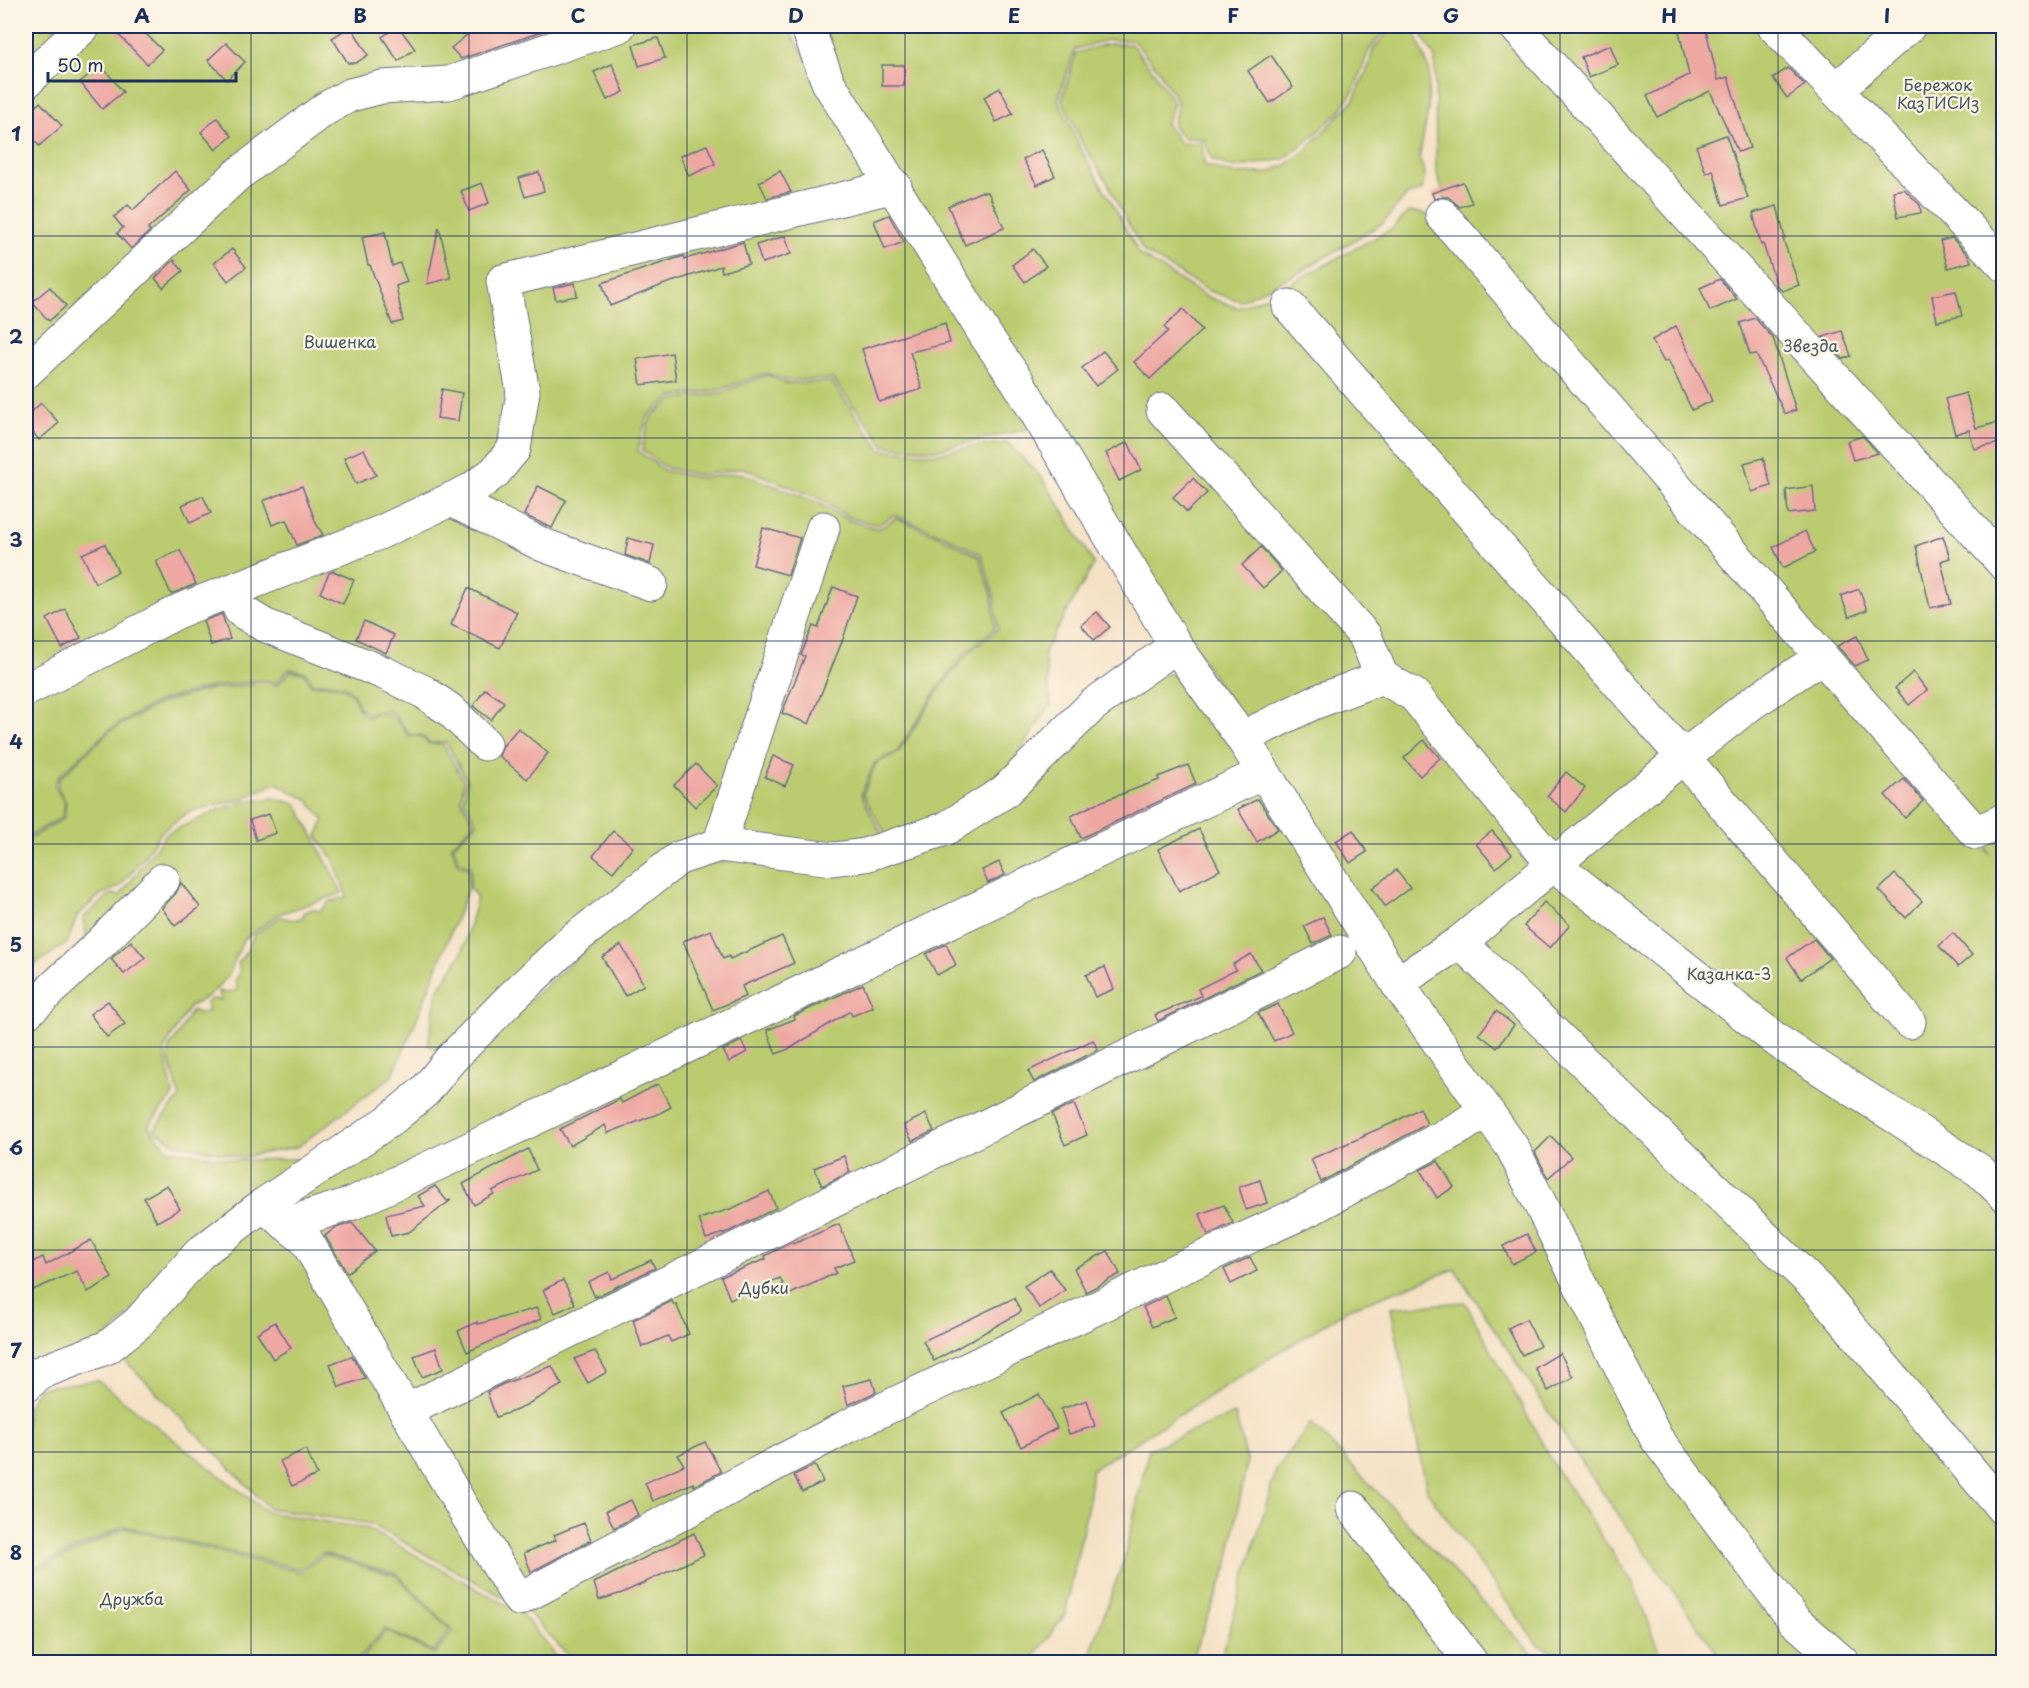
<svg xmlns="http://www.w3.org/2000/svg" width="2029" height="1688" font-family="'Playpen Sans',sans-serif">
<style>
.green{fill:#bbcc6f;stroke:#6b7e66;stroke-width:1.5}
.building{fill:#eea7a2}
.lines{fill:none;stroke-linecap:round;stroke-linejoin:round}
.minor-casing{stroke:#676d82;stroke-width:35}
.minor{stroke:#fff;stroke-width:33}
.grid{fill:none;stroke:#1b2f5e;stroke-width:1.5;stroke-opacity:0.55}
.labels{text-anchor:middle;dominant-baseline:central;stroke-width:4.5;stroke-linejoin:round;paint-order:stroke}
.park-label{font-size:16px;fill:#435662;stroke:#fcf5e5}
.neatline{fill:none;stroke:#1b2f5e;stroke-width:2}
.grid-label{font-size:20px;text-anchor:middle;font-weight:bold;fill:#1b2f5e}
</style>
<rect width="100%" height="100%" fill="#fcf5e5"/>
<filter id="ink" filterUnits="userSpaceOnUse"><feTurbulence type="fractalNoise" baseFrequency=".0167" numOctaves="2"/><feDisplacementMap in="SourceGraphic" scale="12" xChannelSelector="R" yChannelSelector="G"/><feConvolveMatrix kernelMatrix="1 2 1 2 8 2 1 2 1" color-interpolation-filters="sRGB"/></filter>
<filter id="wash" filterUnits="userSpaceOnUse"><feTurbulence type="fractalNoise" baseFrequency=".008" numOctaves="4" result="noise"/><feDisplacementMap in="SourceGraphic" scale="24" xChannelSelector="R" yChannelSelector="G"/><feGaussianBlur stdDeviation="1.35" result="paint"/><feColorMatrix in="noise" values="0 0 0 0 0 0 0 0 0 0 0 0 0 0 0 0 0 1.4 0 .05"/><feComposite in="paint" operator="in"/></filter>
<g filter="url(#wash)">
<rect width="100%" height="100%" fill="#f4e1c4"/>
<g class="green">
<path d="M26 26H786L1037 427 934 450 884 446 877 435 833 379 786 380 766 373 718 390 671 397 649 415 642 431 638 451 665 471 701 478 740 473 814 501 850 521 879 529 896 518 941 537 979 556 992 596 995 628 965 653 937 690 897 752 875 762 861 794 885 841 830 847 737 832 444 1055 428 1045 437 992 462 953 477 898 470 888 471 867 459 862 453 846 477 823 464 799 467 781 446 742 430 743 421 735H410L394 714 386 710 368 714 359 707C352 681 336 683 312 683L306 672 289 669 276 683 264 680 211 687 159 701 110 729 59 776 54 785 65 803 62 817 26 838Z"/>
<polygon points="819,26 1389,26 1369,50 1354,90 1339,112 1312,137 1284,159 1234,168 1212,160 1204,138 1183,138 1173,125 1178,102 1158,69 1133,40 1106,40 1075,49 1058,99 1081,150 1111,201 1140,255 1205,296 1238,308 1268,296 1393,228 1409,212 1423,213 1438,221 1971,840 1989,853 1983,836 2003,827 2003,1662 1726,1662 1719,1656 1584,1466 1455,1269 1350,1308 1091,1470 1090,1495 1065,1615 1030,1662 574,1662 525,1609 371,1524 269,1508 119,1354 197,1266 459,1064 679,866 943,839 1150,674 1190,675 1413,995 837,77"/>
<polygon points="1393,26 1411,26 1413,27 1429,69 1428,111 1419,159 1425,173 1422,190 1406,196 1383,223 1300,272 1240,301 1209,291 1144,252 1120,209 1108,183 1084,147 1062,99 1076,53 1108,44 1131,44 1154,72 1174,103 1166,124 1181,144 1202,141 1204,165 1233,174 1267,173 1286,165 1304,152 1353,101 1369,66 1373,50"/>
<polygon points="1417,26 1765,26 2003,274 2003,814 1978,825 1450,217 1436,170 1435,58"/>
<polygon points="1780,26 2003,26 2003,255"/>
<polygon points="767,375 785,383 832,382 881,450 935,454 975,446 1008,443 1042,478 1062,509 1094,564 1044,652 1051,704 1008,769 990,784 925,825 886,835 863,794 876,763 898,753 938,691 967,654 998,629 994,595 981,554 943,535 894,515 878,525 850,518 817,497 743,468 701,475 667,468 642,450 646,431 652,416 672,400 720,393"/>
<path d="M291 671 304 673 311 685C326 685 346 682 354 698 359 709 357 709 367 717 390 705 396 720 409 737L420 736 429 744H443L464 782 461 799 474 823 451 846 458 864 469 869 468 888 412 1031 392 1076 297 1147 242 1157 173 1143 154 1129 180 1097 169 1060V1047C177 1040 185 1021 192 1010L201 1014 208 1011 206 1003 212 999 222 1000 218 991 226 993 238 990 235 982 240 972 238 963 248 949 254 935 280 917 294 920 303 917 304 913 312 909 320 911 329 902 347 897 334 860 317 837 324 820 308 800 276 783 244 798 188 812 161 832 144 857 119 887 100 895 77 916 67 943 37 963 26 974V841L64 818 66 803 57 786 60 778 111 730 160 703 211 689 264 683 277 685Z"/>
<polygon points="272,798 297,804 342,893 279,914 243,940 228,976 210,995 189,1007 164,1049 173,1095 148,1126 168,1149 233,1160 301,1159 201,1242 104,1340 26,1370 26,986 44,978 87,937 83,918 111,894 120,896 166,834 214,812 245,801"/>
<polygon points="1465,1302 1558,1472 1633,1583 1664,1662 1581,1662 1538,1645 1427,1491 1391,1308"/>
<polygon points="97,1380 267,1512 368,1529 521,1613 561,1662 371,1662 363,1657 386,1631 435,1654 453,1631 397,1574 323,1553 299,1569 124,1526 26,1572 26,1409 39,1388"/>
<polygon points="1235,1414 1247,1461 1227,1569 1190,1662 1087,1662 1124,1559 1149,1449"/>
<polygon points="1311,1423 1540,1662 1220,1662 1276,1471"/>
<polygon points="125,1528 300,1572 324,1555 396,1576 450,1630 434,1652 385,1629 359,1658 364,1662 26,1662 26,1575"/>
</g>
<g id="blocks">
<g class="building">
<polygon points="110,26 138,26 162,50 147,64"/>
<polygon points="351,26 368,55 356,63 348,63 332,38"/>
<polygon points="398,26 415,49 398,61 382,37"/>
<polygon points="478,26 553,26 535,34 461,59 451,48"/>
<polygon points="1705,26 1718,80 1728,77 1750,148 1738,152 1710,91 1657,117 1647,96 1689,75 1679,31"/>
<polygon points="658,38 665,58 639,66 633,45"/>
<polygon points="226,43 245,62 227,80 208,60"/>
<polygon points="1610,45 1618,65 1589,77 1581,57"/>
<polygon points="1271,55 1293,87 1270,103 1248,71"/>
<polygon points="612,64 624,92 607,100 594,72"/>
<polygon points="101,65 123,92 102,109 80,82"/>
<rect x="882" y="65" width="22" height="21"/>
<polygon points="1788,68 1805,85 1787,98 1773,78"/>
<polygon points="1000,88 1013,114 996,122 984,97"/>
<polygon points="40,102 62,126 39,146 26,132 26,116"/>
<polygon points="217,118 232,136 216,150 201,132"/>
<polygon points="1726,135 1748,198 1723,205 1713,170 1706,173 1696,146"/>
<polygon points="707,145 715,164 689,176 680,156"/>
<polygon points="1042,150 1055,176 1037,185 1023,159"/>
<polygon points="175,171 191,190 148,229 150,231 131,249 117,233 123,228 114,217 128,205 133,210"/>
<polygon points="780,171 791,192 767,198 759,182"/>
<polygon points="539,172 544,191 525,197 519,178"/>
<polygon points="1463,182 1472,203 1460,207 1448,197 1439,197 1434,199 1432,193"/>
<polygon points="482,183 489,203 469,211 461,191"/>
<polygon points="1904,189 1920,205 1921,213 1898,217 1893,191"/>
<polygon points="980,192 988,192 1004,228 965,245 948,206"/>
<polygon points="1777,206 1785,238 1783,239 1799,285 1782,291 1777,286 1763,244 1761,245 1753,213"/>
<polygon points="889,215 904,242 885,249 874,221"/>
<polygon points="439,227 451,278 427,284"/>
<polygon points="385,232 392,266 400,263 407,282 396,286 403,321 392,324 370,265 368,265 362,237"/>
<polygon points="785,236 791,254 762,263 756,245"/>
<polygon points="1952,238 1969,256 1971,262 1948,268 1940,241"/>
<polygon points="743,242 749,264 722,272 721,266 665,284 610,306 602,283 674,259 684,256 685,259"/>
<polygon points="232,249 246,267 228,281 214,263"/>
<polygon points="1033,249 1046,266 1025,282 1012,265"/>
<polygon points="174,260 183,271 163,288 155,278"/>
<polygon points="1720,279 1737,299 1710,311 1700,288"/>
<polygon points="575,283 577,296 556,300 553,288"/>
<polygon points="50,287 66,306 49,321 32,302"/>
<polygon points="1956,291 1962,316 1937,321 1932,296"/>
<polygon points="1183,309 1202,330 1150,379 1134,362 1168,331 1164,327"/>
<polygon points="1755,318 1773,338 1796,410 1785,414 1756,354 1750,355 1740,323"/>
<polygon points="945,323 950,343 910,352 922,389 879,402 862,349"/>
<polygon points="1676,326 1712,401 1692,410 1668,360 1664,362 1652,340"/>
<polygon points="1842,331 1851,356 1843,359 1823,337"/>
<polygon points="1103,351 1118,369 1096,386 1082,368"/>
<polygon points="672,353 676,380 641,385 637,359"/>
<polygon points="442,389 462,393 458,421 437,418"/>
<polygon points="1966,393 1976,428 2000,422 2004,442 1974,449 1969,430 1955,434 1945,399"/>
<polygon points="41,403 59,423 39,440 26,424 26,417"/>
<polygon points="1863,436 1878,453 1853,460 1847,441"/>
<polygon points="1128,442 1141,470 1119,481 1106,453"/>
<polygon points="364,449 376,475 356,484 344,458"/>
<polygon points="1763,458 1771,486 1752,492 1744,463"/>
<polygon points="1193,478 1207,493 1187,512 1173,497"/>
<polygon points="302,486 316,523 323,535 297,545 286,520 272,525 263,501"/>
<polygon points="538,486 566,500 552,528 524,515"/>
<polygon points="1813,486 1815,511 1788,514 1786,490"/>
<polygon points="203,496 211,513 190,523 182,505"/>
<polygon points="763,528 800,538 788,575 753,565"/>
<polygon points="1805,531 1815,552 1783,568 1773,547"/>
<polygon points="1943,536 1950,558 1941,561 1951,604 1930,608 1916,546"/>
<polygon points="628,538 654,545 650,564 625,555"/>
<polygon points="105,544 118,572 95,583 82,554"/>
<polygon points="1261,547 1282,571 1263,588 1242,565"/>
<polygon points="180,550 196,584 171,594 156,561"/>
<polygon points="333,571 354,580 343,604 320,593 329,573"/>
<polygon points="833,587 857,596 843,639 809,724 782,713 805,656 801,655 813,626 818,628"/>
<polygon points="468,588 517,612 500,648 451,625"/>
<polygon points="1859,589 1867,610 1849,617 1841,596"/>
<polygon points="65,609 81,638 62,648 47,619"/>
<polygon points="1097,612 1110,627 1094,640 1081,625"/>
<polygon points="222,614 230,639 211,645 203,621"/>
<polygon points="364,621 394,635 386,653 356,639"/>
<polygon points="1857,636 1868,660 1855,666 1837,646"/>
<polygon points="1913,672 1927,690 1909,705 1895,688"/>
<polygon points="485,689 504,702 491,720 473,706"/>
<polygon points="518,728 548,753 527,779 499,756 503,746"/>
<polygon points="1424,740 1440,758 1420,776 1404,758"/>
<polygon points="773,756 794,765 785,786 765,777"/>
<polygon points="696,764 717,786 695,807 674,785"/>
<polygon points="1188,765 1196,784 1081,838 1071,816 1095,804 1159,780 1158,777"/>
<polygon points="1566,772 1585,788 1566,812 1547,796"/>
<polygon points="1904,779 1923,801 1905,818 1885,795"/>
<polygon points="1258,799 1278,829 1257,842 1238,809"/>
<polygon points="269,814 276,833 256,840 250,820"/>
<polygon points="1199,829 1220,870 1179,891 1158,849"/>
<polygon points="1353,830 1367,852 1350,863 1336,841"/>
<polygon points="613,831 633,847 613,872 593,856"/>
<polygon points="1492,831 1512,854 1496,868 1476,844"/>
<polygon points="999,862 1005,875 988,883 982,870"/>
<polygon points="1396,870 1410,888 1385,906 1372,888"/>
<polygon points="1895,874 1922,901 1906,918 1879,890"/>
<polygon points="181,883 200,907 175,926 162,908 176,893"/>
<polygon points="1544,902 1570,925 1550,948 1524,926"/>
<polygon points="1323,917 1332,935 1313,944 1304,926"/>
<polygon points="711,930 723,959 729,956 730,959 782,936 794,963 742,986 746,996 713,1010 683,941"/>
<polygon points="1953,933 1972,955 1958,967 1939,946"/>
<polygon points="1814,939 1830,958 1801,979 1787,958"/>
<polygon points="131,941 145,958 124,974 111,959"/>
<polygon points="946,944 956,965 937,975 926,954"/>
<polygon points="621,945 644,985 625,996 602,957"/>
<polygon points="1251,954 1261,970 1158,1021 1155,1015 1201,996 1198,989 1236,970 1233,964"/>
<polygon points="1105,967 1114,989 1095,997 1086,975"/>
<polygon points="863,984 873,1007 852,1016 850,1011 791,1048 776,1054 767,1030 795,1019 794,1016"/>
<polygon points="108,1001 125,1024 107,1037 90,1014"/>
<polygon points="1278,1004 1292,1032 1274,1041 1258,1013"/>
<polygon points="1496,1011 1514,1025 1497,1048 1479,1034"/>
<polygon points="1093,1040 1098,1050 1034,1082 1028,1071"/>
<polygon points="741,1041 747,1052 729,1062 723,1050"/>
<polygon points="658,1084 671,1107 660,1113 608,1133 605,1125 570,1146 560,1129 620,1099 622,1103"/>
<polygon points="1074,1104 1087,1135 1065,1145 1052,1114"/>
<polygon points="1420,1108 1427,1124 1321,1182 1311,1159 1365,1136 1364,1135 1395,1122"/>
<polygon points="926,1114 934,1131 912,1141 904,1125"/>
<polygon points="1551,1136 1571,1157 1548,1178 1535,1152"/>
<polygon points="528,1149 537,1170 492,1191 494,1194 474,1205 463,1184"/>
<polygon points="844,1156 850,1172 822,1186 814,1168"/>
<polygon points="1438,1161 1454,1187 1437,1198 1420,1170"/>
<polygon points="1260,1180 1267,1203 1246,1210 1239,1187"/>
<polygon points="167,1185 180,1209 157,1222 144,1198"/>
<polygon points="435,1186 447,1201 451,1200 409,1232 391,1236 386,1215 425,1206 418,1196"/>
<polygon points="769,1191 776,1208 730,1231 706,1239 699,1219 733,1208"/>
<polygon points="1224,1205 1233,1223 1208,1235 1200,1214"/>
<polygon points="352,1223 375,1251 347,1273 325,1236 335,1228"/>
<polygon points="839,1224 854,1260 834,1268 836,1273 788,1295 780,1278 730,1299 721,1277 766,1259 765,1256 792,1242 793,1244"/>
<polygon points="1527,1234 1536,1252 1512,1264 1503,1246"/>
<polygon points="91,1240 112,1278 88,1292 77,1271 26,1293 26,1265 43,1257 46,1265"/>
<polygon points="1108,1251 1120,1274 1086,1292 1074,1268"/>
<polygon points="1250,1257 1257,1271 1231,1284 1224,1269"/>
<polygon points="651,1260 655,1268 595,1297 588,1282 609,1272 612,1279"/>
<polygon points="1050,1269 1065,1290 1039,1308 1024,1286"/>
<polygon points="563,1280 575,1304 555,1313 543,1290"/>
<polygon points="1166,1296 1175,1317 1152,1327 1143,1307"/>
<polygon points="1014,1298 1021,1312 934,1361 923,1341"/>
<polygon points="672,1301 674,1305 676,1304 689,1334 671,1342 668,1336 642,1347 633,1320"/>
<polygon points="537,1308 541,1319 467,1352 458,1331 477,1322 478,1324"/>
<polygon points="1526,1319 1540,1346 1522,1355 1508,1328"/>
<polygon points="275,1322 291,1348 273,1359 257,1333"/>
<polygon points="436,1348 443,1369 422,1377 414,1356"/>
<polygon points="595,1351 607,1372 588,1383 574,1359"/>
<polygon points="1560,1353 1573,1377 1548,1391 1535,1368"/>
<polygon points="352,1356 365,1378 339,1387 330,1364"/>
<polygon points="552,1366 562,1385 517,1410 496,1417 487,1392 503,1384"/>
<polygon points="872,1379 876,1392 848,1405 843,1386"/>
<polygon points="1039,1394 1057,1428 1021,1447 1003,1413"/>
<polygon points="1087,1400 1095,1426 1069,1434 1061,1409"/>
<polygon points="705,1442 721,1472 694,1486 693,1483 653,1501 645,1483 684,1465 678,1455"/>
<polygon points="306,1449 317,1475 292,1486 280,1461"/>
<polygon points="815,1465 823,1482 802,1492 794,1475"/>
<polygon points="631,1500 638,1515 614,1528 606,1511"/>
<polygon points="584,1523 591,1540 531,1572 524,1553 556,1540 554,1535"/>
<polygon points="694,1533 704,1555 622,1593 599,1600 594,1583"/>
</g>
</g>
</g>
<g filter="url(#ink)">
<use href="#blocks" fill-opacity="0" stroke="#676d82" stroke-width="1.5"/>
<g class="lines">
<defs>
<g id="minor">
<polyline points="807,26 828,82 986,336 1018,382 1176,646 1242,738 1397,983 1512,1147 1656,1438 1794,1620 1842,1662"/>
<polyline points="1515,26 2004,564"/>
<polyline points="1774,26 2004,265"/>
<polyline points="26,82 84,26"/>
<polyline points="1836,90 1909,26"/>
<polyline points="1442,215 1822,657"/>
<polyline points="1289,306 1683,757 1909,1022"/>
<polyline points="26,372 237,175 325,109 350,95 382,87 449,83 619,26"/>
<polyline points="1163,410 1365,636 1382,677 1414,695 1553,864 1779,1042 1980,1171 2004,1194"/>
<polyline points="451,500 543,545 651,584"/>
<polyline points="231,591 241,611 264,625 384,673 424,692 450,710 485,744"/>
<polyline points="26,690 181,610 379,533 471,490 495,472 514,449 523,392 503,281 895,186"/>
<polyline points="1242,738 1313,703 1382,677"/>
<polyline points="719,845 823,528"/>
<polyline points="1460,942 1818,1289 2004,1510"/>
<polyline points="1397,983 1460,942 1683,757 1752,703 1822,657 1976,833 2004,820"/>
<polyline points="26,1013 100,944 163,880"/>
<polyline points="263,1205 306,1240 465,1512 519,1599 846,1427 1170,1273 1312,1208 1461,1127 1486,1110"/>
<polyline points="286,1224 353,1203 506,1132 1263,773"/>
<polyline points="26,1386 39,1373 108,1347 138,1323 200,1253 263,1205 389,1121 425,1091 450,1060 510,999 572,941 679,858 719,845 833,859 865,855 945,829 1004,792 1093,705 1176,646"/>
<polyline points="406,1411 1340,952"/>
<polyline points="1353,1508 1471,1662"/>
</g>
</defs>
<use href="#minor" class="minor-casing"/>
<use href="#minor" class="minor"/>
</g>
</g>
<path class="grid" d="M251 26V1662M469 26V1662M687 26V1662M905 26V1662M1124 26V1662M1342 26V1662M1560 26V1662M1778 26V1662M26 236H2004M26 438H2004M26 641H2004M26 844H2004M26 1047H2004M26 1250H2004M26 1452H2004"/>
<g class="labels">
<g class="park-label">
<text x="1938" y="84">Бережок<tspan x="1938" dy="18">КазТИСИз</tspan></text>
<text x="340" y="341">Вишенка</text>
<text x="1811" y="345">Звезда</text>
<text x="1729" y="973">Казанка-3</text>
<text x="764" y="1287">Дубки</text>
<text x="132" y="1598">Дружба</text>
</g>
</g>
<rect width="2029" height="1688" fill="none" stroke="#fcf5e5" stroke-width="66"/>
<path d="M48 72v9h188v-9" fill="none" stroke="#1b2f5e" stroke-width="3"/>
<text x="57" y="72" font-size="18" fill="#1b2f5e" stroke="#fcf5e5" stroke-width="4.5" paint-order="stroke">50 m</text>
<rect x="33" y="33" width="1963" height="1622" class="neatline"/>
<g class="grid-label">
<text x="142" y="23">A</text>
<text x="360" y="23">B</text>
<text x="578" y="23">C</text>
<text x="796" y="23">D</text>
<text x="1014" y="23">E</text>
<text x="1233" y="23">F</text>
<text x="1451" y="23">G</text>
<text x="1669" y="23">H</text>
<text x="1887" y="23">I</text>
<text x="16" y="141">1</text>
<text x="16" y="344">2</text>
<text x="16" y="547">3</text>
<text x="16" y="749">4</text>
<text x="16" y="952">5</text>
<text x="16" y="1155">6</text>
<text x="16" y="1358">7</text>
<text x="16" y="1560">8</text>
</g>
</svg>
